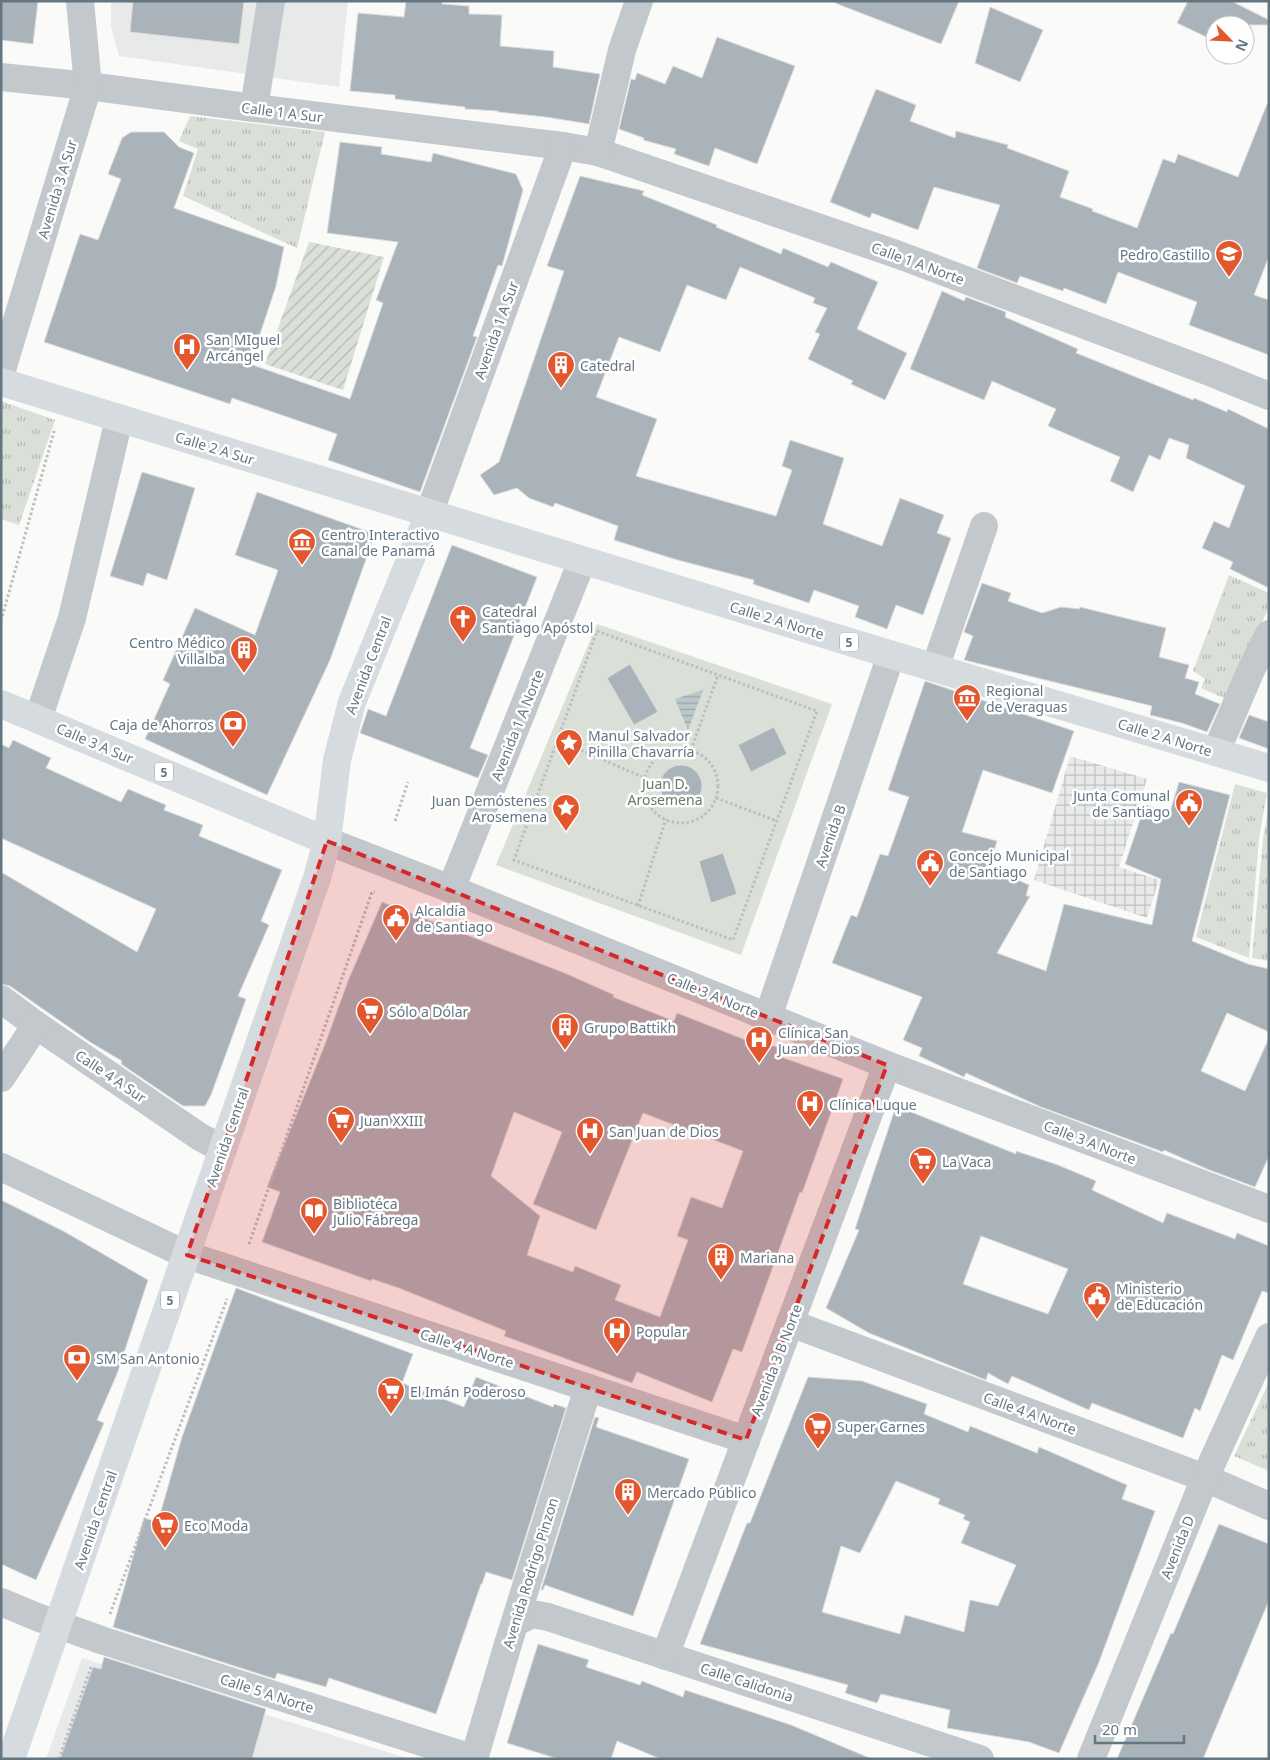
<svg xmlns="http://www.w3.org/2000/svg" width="1270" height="1760" font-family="'Noto Sans',sans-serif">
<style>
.built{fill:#e8e9e9}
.industrial{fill:url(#industrial-grid)}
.grass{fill:url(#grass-tufts)}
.park{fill:#dadfd7}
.garden{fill:url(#garden-furrows)}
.water{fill:url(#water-rules)}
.building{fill:#aab3b9;stroke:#dcdcda;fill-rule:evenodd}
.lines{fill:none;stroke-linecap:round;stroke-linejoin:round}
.path{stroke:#bbbfc2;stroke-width:3;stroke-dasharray:2.5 2.5;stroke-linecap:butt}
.minor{stroke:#c3c8cc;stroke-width:28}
.major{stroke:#d6dbdf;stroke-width:28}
.marked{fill:#d62828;fill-opacity:0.2;stroke:#d62828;stroke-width:4;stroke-dasharray:10 6;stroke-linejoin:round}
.labels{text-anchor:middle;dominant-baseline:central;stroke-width:5;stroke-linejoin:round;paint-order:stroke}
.shield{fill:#fff;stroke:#939fa8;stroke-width:1}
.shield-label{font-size:12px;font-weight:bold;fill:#657683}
.street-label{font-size:14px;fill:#657683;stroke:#fff}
.poi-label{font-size:14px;fill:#657683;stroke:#fff;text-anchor:start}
.park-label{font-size:14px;fill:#687a64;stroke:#fff}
</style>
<defs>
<pattern id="industrial-grid" width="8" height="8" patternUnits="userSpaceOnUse" patternTransform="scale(1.25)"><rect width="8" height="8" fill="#e8e9e9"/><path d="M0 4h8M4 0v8" fill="none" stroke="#c0c1c2"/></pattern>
<pattern id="grass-tufts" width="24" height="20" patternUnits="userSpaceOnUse" patternTransform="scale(1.25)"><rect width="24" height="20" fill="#dadfd7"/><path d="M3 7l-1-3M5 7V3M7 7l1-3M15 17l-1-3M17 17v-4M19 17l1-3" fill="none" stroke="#b4b9b4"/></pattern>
<pattern id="garden-furrows" width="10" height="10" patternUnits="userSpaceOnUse" patternTransform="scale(1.25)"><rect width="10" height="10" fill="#dadfd7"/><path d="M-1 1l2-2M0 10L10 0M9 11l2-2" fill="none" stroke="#b4b9b4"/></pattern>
<pattern id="water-rules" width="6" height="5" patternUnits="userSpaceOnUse" patternTransform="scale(1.25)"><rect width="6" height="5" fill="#bbc7cb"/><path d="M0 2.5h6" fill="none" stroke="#9ca6aa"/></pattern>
</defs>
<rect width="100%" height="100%" fill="#fafaf8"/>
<g class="built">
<polygon points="111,1 348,1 339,87 119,56 111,27"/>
<polygon points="82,1658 410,1759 46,1759"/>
</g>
<polygon class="industrial" points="1070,756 1147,779 1119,867 1159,880 1147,918 1034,880"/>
<g class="grass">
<polygon points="190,116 325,132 297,248 183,196 198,149 179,141"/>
<polygon points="1,401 55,420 19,525 1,519"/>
<polygon points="1229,575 1269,593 1269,607 1226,699 1201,688 1205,679 1193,671"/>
<polygon points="1235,784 1267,793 1259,838 1249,958 1196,937"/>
<polygon points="1269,804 1269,961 1252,958 1263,839"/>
<polygon points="1269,1382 1269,1471 1234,1456"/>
</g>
<polygon class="park" points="597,624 832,704 741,955 496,865"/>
<polygon class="garden" points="309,242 384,257 343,390 265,364"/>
<polygon class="water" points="703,690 688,730 675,699"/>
<g class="building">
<polygon points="1,1 38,1 33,44 1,40"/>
<polygon points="133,1 244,1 239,44 130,32"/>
<polygon points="406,1 442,1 442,4 469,6 469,14 502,15 500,46 554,51 553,67 600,74 589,124 546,117 498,112 498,111 465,109 465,107 395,99 395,95 350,91 358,13 404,17"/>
<polygon points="836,1 959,1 941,44 835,3"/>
<polygon points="1188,1 1231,1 1269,20 1269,25 1215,25 1215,41 1177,23"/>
<polygon points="990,7 1043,30 1020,82 975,63"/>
<polygon points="717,37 795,66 757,164 715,148 709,166 674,154 676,149 643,140 644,138 619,129 631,79 635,80 637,73 665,84 673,66 702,78"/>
<polygon points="876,89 916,105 910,121 955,138 956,131 1008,145 1007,148 1069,171 1060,197 1093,209 1092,211 1137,228 1163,159 1175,163 1178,154 1238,177 1267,104 1269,104 1269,256 1254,295 1269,300 1269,355 1189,325 1197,302 1118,272 1106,304 1064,288 1063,291 1020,276 1017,283 977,268 1000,205 934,187 918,230 872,213 870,218 830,202"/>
<polygon points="131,132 164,132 179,147 194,153 174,208 284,247 276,286 250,364 350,399 383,303 376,300 398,242 327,233 340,142 382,147 381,154 431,162 433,153 516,174 523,190 502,266 498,265 473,336 477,337 420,492 328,460 337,434 232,398 230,404 44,342 80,234 98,240 121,179 108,174 122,138"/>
<polygon points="580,176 644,191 642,195 717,225 716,227 781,254 783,248 828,267 831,262 878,282 857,329 907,353 885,400 851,384 853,381 808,359 820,334 815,332 827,308 813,303 815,298 740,267 726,300 687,285 660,352 619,337 596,397 657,419 636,476 776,516 792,470 782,466 790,440 844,458 823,524 882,546 900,498 944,515 937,533 951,538 923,615 896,605 887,629 855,617 859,606 814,590 809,603 753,584 754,580 674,559 614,540 618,526 555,503 553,507 529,498 517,488 494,495 480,475 499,462 564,271 547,266"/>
<polygon points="942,291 964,301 966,297 1006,312 1005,317 1078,349 1076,353 1193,400 1194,398 1227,412 1228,409 1269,429 1269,588 1230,569 1233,562 1202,548 1214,521 1229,528 1245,486 1186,458 1189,445 1169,438 1160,460 1149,455 1133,492 1110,481 1120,457 1048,426 1056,409 992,381 984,400 910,369"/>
<polygon points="142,472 195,488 167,580 147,573 143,586 110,576"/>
<polygon points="257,492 375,534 330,660 267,795 145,739 170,684 163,680 195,608 255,635 278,570 235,555"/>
<polygon points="452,545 537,577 470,748 488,755 478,778 360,733 368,709 386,716"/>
<polygon points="982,583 1011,593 1008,601 1042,613 1061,607 1079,609 1080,607 1166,628 1159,657 1189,665 1185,678 1199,682 1195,694 1220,704 1207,732 1182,723 1150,715 1152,706 964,660 973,636 964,632"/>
<polygon points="630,664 658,712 634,725 607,678"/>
<polygon points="925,681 1074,731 1052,793 983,770 962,832 997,841 989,867 1029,885 1026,896 1030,896 997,953 1046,971 1064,904 1152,925 1161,879 1125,864 1145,805 1170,812 1179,782 1230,795 1192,941 1248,964 1269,969 1269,1032 1227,1013 1201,1071 1245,1091 1269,1038 1269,1156 1255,1187 1207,1169 1164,1150 1163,1152 1041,1107 966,1073 964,1077 919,1056 922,1048 903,1040 922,997 832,963 851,915 857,917 880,854 888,856 909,797 888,790"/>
<polygon points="1249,715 1269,722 1269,749 1239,738"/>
<polygon points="774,727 787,754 751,772 738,745"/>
<polygon points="13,740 51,758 46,768 121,802 128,789 166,805 164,810 203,825 199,836 282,870 261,921 269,925 238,996 246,999 211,1095 205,1106 183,1106 121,1064 122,1061 90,1042 10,986 1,984 1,872 137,952 156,909 1,838 1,744 9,748"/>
<circle cx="681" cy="786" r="21"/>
<polygon points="723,853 737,894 711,903 699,861"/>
<path d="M382 902 567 974 614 995 613 997 674 1021 677 1013 748 1041 749 1037 782 1049 781 1057 843 1079 802 1193 800 1192 742 1352 733 1349 712 1402 637 1372 632 1383 504 1336 506 1331 399 1288 372 1279 371 1281 262 1242 280 1192 267 1187 324 1047 348 981ZM514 1112 562 1132 533 1204 596 1230 643 1113 743 1151 722 1208 691 1197 677 1236 688 1240 660 1317 615 1300 621 1285 575 1266 573 1272 527 1255 540 1216 491 1176Z"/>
<path d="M896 1106 1016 1154V1151L1058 1165 1096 1181 1092 1190 1163 1223 1167 1213 1235 1239 1237 1233 1269 1246V1293L1262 1291 1233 1360 1222 1355 1200 1411 1195 1408 1183 1438 1092 1403 1089 1410 1012 1376 1008 1384 988 1373 986 1380 869 1333 826 1308 859 1230 855 1229ZM981 1236 1068 1269 1048 1314 963 1284Z"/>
<polygon points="1,1200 65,1232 148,1280 117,1374 97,1420 104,1423 36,1580 1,1564"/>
<polygon points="236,1288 413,1354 402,1383 464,1407 476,1377 553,1407 554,1404 566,1408 512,1580 486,1572 482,1584 481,1584 436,1714 329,1678 326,1687 277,1673 275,1679 113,1627 144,1518 158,1522 182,1437"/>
<path d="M808 1377 862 1381 927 1404 924 1414 968 1432 970 1426 1037 1453 1039 1447 1127 1485 1122 1499 1155 1511 1099 1662 1059 1753 1029 1742 947 1728 950 1710 881 1694 877 1703 845 1693 848 1685 700 1644 747 1523H750ZM896 1481 940 1499 938 1504 965 1515 963 1519 970 1522 961 1543 1016 1565 998 1606 970 1600 964 1632 905 1615 900 1634 822 1612 841 1546 860 1553Z"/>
<polygon points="595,1417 599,1418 596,1427 689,1459 633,1616 545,1585 543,1590 541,1590"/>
<polygon points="1219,1524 1269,1544 1269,1600 1203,1759 1117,1759 1171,1633 1173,1634"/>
<polygon points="538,1644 589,1660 586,1667 640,1685 642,1681 683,1697 685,1690 791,1725 872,1759 661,1759 617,1741 611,1759 558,1759 507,1743"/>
<polygon points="104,1657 266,1709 252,1759 60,1759 93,1667 101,1669"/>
</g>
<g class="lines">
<g class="path">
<polyline points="1,621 55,428"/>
<polygon points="597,631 817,711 733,940 514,860"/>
<polyline points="558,740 645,778"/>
<circle cx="681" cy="786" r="37"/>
<polyline points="691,750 718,675"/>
<polyline points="716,798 777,821"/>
<polyline points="395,821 408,782"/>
<polyline points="638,906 666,819"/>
<polyline points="249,1244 372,892 375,892"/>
<polyline points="110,1614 227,1299"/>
<polyline points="59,1759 91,1667"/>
</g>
<g class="minor">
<polyline points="1,77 88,86 254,108 563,146 598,152 899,255 1212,373 1269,396"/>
<polyline points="254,108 271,1"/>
<polyline points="598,152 622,50 639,1"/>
<polyline points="1,373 88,86 80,1"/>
<polyline points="429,514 563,146"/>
<polyline points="935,668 984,526"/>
<polyline points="38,719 72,618 116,432 121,419"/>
<polyline points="1216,752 1251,670 1269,634"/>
<polyline points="327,841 451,889 887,1065 1269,1209"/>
<polyline points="451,889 582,561"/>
<polyline points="1,999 36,1025 200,1137 223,1149"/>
<polyline points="768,1017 891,655"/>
<polyline points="1,1078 36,1025"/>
<polyline points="1,1167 187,1255 746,1440"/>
<polyline points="790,1323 1205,1478 1269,1506"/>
<polyline points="1,1602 37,1617 101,1640 475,1759"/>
<polyline points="515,1623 532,1614 548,1617 980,1759"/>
<polyline points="665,1656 887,1065"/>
<polyline points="474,1759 508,1644 588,1388"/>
<polyline points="1091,1759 1205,1478 1269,1337"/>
</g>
<g class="major">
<polyline points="1,382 935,668 1269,768"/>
<polyline points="1,704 327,841"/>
<polyline points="11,1759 317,878 327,841 337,760 352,702 429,514"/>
</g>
</g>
<path class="marked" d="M327 841 887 1065 746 1440 187 1255Z"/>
<defs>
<symbol id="school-pin" viewBox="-11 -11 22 30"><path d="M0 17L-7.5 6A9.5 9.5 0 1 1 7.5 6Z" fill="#e4572e" stroke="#fff"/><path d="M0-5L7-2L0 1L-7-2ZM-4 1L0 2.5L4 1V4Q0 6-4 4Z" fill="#fff"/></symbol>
<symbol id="hospital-pin" viewBox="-11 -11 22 30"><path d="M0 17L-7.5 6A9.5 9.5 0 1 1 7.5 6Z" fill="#e4572e" stroke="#fff"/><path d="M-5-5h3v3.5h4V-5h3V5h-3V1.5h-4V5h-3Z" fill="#fff"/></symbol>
<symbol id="building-pin" viewBox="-11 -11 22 30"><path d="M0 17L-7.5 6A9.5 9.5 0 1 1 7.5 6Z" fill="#e4572e" stroke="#fff"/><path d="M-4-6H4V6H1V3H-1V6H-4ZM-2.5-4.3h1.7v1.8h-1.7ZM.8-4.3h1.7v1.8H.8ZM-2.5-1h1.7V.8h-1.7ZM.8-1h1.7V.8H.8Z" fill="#fff"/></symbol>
<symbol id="museum-pin" viewBox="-11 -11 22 30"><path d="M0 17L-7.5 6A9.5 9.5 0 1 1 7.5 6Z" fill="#e4572e" stroke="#fff"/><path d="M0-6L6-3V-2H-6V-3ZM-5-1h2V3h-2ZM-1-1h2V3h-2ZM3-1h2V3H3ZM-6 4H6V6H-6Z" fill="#fff"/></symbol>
<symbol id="church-pin" viewBox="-11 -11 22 30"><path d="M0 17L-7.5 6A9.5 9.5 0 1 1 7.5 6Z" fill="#e4572e" stroke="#fff"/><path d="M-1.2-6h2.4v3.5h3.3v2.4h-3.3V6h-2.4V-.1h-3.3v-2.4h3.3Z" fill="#fff"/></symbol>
<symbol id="bank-pin" viewBox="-11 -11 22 30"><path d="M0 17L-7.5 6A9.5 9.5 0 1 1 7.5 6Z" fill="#e4572e" stroke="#fff"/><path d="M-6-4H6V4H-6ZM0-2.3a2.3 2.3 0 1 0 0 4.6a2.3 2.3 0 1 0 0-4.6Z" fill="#fff"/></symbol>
<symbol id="sight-pin" viewBox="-11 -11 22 30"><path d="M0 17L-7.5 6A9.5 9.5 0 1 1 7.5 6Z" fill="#e4572e" stroke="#fff"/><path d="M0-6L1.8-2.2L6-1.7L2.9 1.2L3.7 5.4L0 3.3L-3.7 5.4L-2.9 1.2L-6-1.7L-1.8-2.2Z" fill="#fff"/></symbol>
<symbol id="civic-pin" viewBox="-11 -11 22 30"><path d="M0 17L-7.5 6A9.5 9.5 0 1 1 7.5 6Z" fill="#e4572e" stroke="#fff"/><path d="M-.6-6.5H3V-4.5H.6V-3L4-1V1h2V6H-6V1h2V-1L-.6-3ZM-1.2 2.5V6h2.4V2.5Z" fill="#fff"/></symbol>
<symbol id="supermarket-pin" viewBox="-11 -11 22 30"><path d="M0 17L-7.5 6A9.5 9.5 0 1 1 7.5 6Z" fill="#e4572e" stroke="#fff"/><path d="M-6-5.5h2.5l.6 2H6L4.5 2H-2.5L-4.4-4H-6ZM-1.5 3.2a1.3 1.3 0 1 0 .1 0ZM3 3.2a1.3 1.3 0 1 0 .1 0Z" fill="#fff"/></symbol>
<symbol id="library-pin" viewBox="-11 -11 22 30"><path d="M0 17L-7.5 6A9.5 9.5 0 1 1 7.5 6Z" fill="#e4572e" stroke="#fff"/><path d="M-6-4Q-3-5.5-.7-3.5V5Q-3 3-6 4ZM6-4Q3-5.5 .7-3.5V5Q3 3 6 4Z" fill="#fff"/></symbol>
</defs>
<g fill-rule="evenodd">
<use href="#school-pin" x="1213" y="238" width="32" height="43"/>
<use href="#hospital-pin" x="171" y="331" width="32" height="43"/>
<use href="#building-pin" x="545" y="349" width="32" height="43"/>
<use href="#museum-pin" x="286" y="526" width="32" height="43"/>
<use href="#church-pin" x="447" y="603" width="32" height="43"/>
<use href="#building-pin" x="228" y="634" width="32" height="43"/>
<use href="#museum-pin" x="951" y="682" width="32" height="43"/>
<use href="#bank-pin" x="217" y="708" width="32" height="43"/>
<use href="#sight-pin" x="553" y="727" width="32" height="43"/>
<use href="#civic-pin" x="1173" y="787" width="32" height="43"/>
<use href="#sight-pin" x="550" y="792" width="32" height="43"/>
<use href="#civic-pin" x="914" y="847" width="32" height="43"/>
<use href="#civic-pin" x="380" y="902" width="32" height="43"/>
<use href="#supermarket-pin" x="354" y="995" width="32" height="43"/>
<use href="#building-pin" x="549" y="1011" width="32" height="43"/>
<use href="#hospital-pin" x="743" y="1024" width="32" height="43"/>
<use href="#hospital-pin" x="794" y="1088" width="32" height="43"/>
<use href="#supermarket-pin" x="325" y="1104" width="32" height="43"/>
<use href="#hospital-pin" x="574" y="1115" width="32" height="43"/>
<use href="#supermarket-pin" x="907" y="1145" width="32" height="43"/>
<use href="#library-pin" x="298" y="1195" width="32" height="43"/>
<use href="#building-pin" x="705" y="1241" width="32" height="43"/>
<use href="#civic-pin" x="1081" y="1280" width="32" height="43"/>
<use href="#hospital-pin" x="601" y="1315" width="32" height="43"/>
<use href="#bank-pin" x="61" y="1342" width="32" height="43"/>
<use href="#supermarket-pin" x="375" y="1375" width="32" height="43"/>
<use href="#supermarket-pin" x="802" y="1410" width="32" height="43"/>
<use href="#building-pin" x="612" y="1476" width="32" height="43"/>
<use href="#supermarket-pin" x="149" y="1509" width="32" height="43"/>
</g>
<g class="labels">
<g class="shield">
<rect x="840" y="632.5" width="18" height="19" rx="4"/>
<rect x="155" y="762.5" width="18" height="19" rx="4"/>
<rect x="161" y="1290.5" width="18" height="19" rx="4"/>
</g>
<g class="shield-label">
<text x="849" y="642">5</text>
<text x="164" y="772">5</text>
<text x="170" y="1300">5</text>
</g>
<g class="street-label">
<text transform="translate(282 112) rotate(7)">Calle 1 A Sur</text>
<text transform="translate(57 189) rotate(-73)">Avenida 3 A Sur</text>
<text transform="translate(918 263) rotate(20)">Calle 1 A Norte</text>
<text transform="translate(496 330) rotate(-70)">Avenida 1 A Sur</text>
<text transform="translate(215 448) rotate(17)">Calle 2 A Sur</text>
<text transform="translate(777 620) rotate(17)">Calle 2 A Norte</text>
<text transform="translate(368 665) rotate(-69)">Avenida Central</text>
<text transform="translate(517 725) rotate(-68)">Avenida 1 A Norte</text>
<text transform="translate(1165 737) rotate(17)">Calle 2 A Norte</text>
<text transform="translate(95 743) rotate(23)">Calle 3 A Sur</text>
<text transform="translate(830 836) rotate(-71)">Avenida B</text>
<text transform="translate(713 995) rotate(22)">Calle 3 A Norte</text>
<text transform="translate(111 1076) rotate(34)">Calle 4 A Sur</text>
<text transform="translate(227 1137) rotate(-71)">Avenida Central</text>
<text transform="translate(1090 1142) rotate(21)">Calle 3 A Norte</text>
<text transform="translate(467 1348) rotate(18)">Calle 4 A Norte</text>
<text transform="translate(776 1360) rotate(-69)">Avenida 3 B Norte</text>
<text transform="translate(1030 1413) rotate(20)">Calle 4 A Norte</text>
<text transform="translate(95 1520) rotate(-71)">Avenida Central</text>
<text transform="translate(1177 1547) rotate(-68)">Avenida D</text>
<text transform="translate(530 1573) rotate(-73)">Avenida Rodrigo Pinzon</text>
<text transform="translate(747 1682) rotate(18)">Calle Calidonia</text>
<text transform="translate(267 1693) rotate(18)">Calle 5 A Norte</text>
</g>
<g class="poi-label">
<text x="1210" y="254" text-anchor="end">Pedro Castillo</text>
<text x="206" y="339">San MIguel<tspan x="206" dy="16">Arcángel</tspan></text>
<text x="580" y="365">Catedral</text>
<text x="321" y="534">Centro Interactivo<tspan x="321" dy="16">Canal de Panamá</tspan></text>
<text x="482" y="611">Catedral<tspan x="482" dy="16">Santiago Apóstol</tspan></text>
<text x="225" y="642" text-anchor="end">Centro Médico<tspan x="225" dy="16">Villalba</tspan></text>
<text x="986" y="690">Regional<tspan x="986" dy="16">de Veraguas</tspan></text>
<text x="214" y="724" text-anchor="end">Caja de Ahorros</text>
<text x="588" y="735">Manul Salvador<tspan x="588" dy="16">Pinilla Chavarría</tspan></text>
<text x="1170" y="795" text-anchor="end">Junta Comunal<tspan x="1170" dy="16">de Santiago</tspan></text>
<text x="547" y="800" text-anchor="end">Juan Demóstenes<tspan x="547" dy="16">Arosemena</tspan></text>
<text x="949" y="855">Concejo Municipal<tspan x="949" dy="16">de Santiago</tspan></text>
<text x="415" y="910">Alcaldía<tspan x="415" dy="16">de Santiago</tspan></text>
<text x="389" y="1011">Sólo a Dólar</text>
<text x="584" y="1027">Grupo Battikh</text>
<text x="778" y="1032">Clínica San<tspan x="778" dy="16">Juan de Dios</tspan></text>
<text x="829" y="1104">Clínica Luque</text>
<text x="360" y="1120">Juan XXIII</text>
<text x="609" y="1131">San Juan de Dios</text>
<text x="942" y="1161">La Vaca</text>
<text x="333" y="1203">Bibliotéca<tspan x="333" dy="16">Julio Fábrega</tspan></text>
<text x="740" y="1257">Mariana</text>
<text x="1116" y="1288">Ministerio<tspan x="1116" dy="16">de Educación</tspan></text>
<text x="636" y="1331">Popular</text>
<text x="96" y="1358">SM San Antonio</text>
<text x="410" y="1391">El Imán Poderoso</text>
<text x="837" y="1426">Super Carnes</text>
<text x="647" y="1492">Mercado Público</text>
<text x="184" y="1525">Eco Moda</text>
</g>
<g class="park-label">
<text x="665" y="783">Juan D.<tspan x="665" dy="16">Arosemena</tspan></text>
</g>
</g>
<rect width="1270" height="1760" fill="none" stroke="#657683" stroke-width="5"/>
<g transform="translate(1230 40) rotate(114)"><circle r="24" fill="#ffffff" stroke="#c1c8cd"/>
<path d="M0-4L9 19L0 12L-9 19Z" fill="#e4572e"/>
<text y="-8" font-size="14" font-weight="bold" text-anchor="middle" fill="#657683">N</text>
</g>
<path d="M1095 1735v8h89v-8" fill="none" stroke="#657683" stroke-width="2.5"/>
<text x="1102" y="1735" font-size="15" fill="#657683" stroke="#ffffff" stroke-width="4" paint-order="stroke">20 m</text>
</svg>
